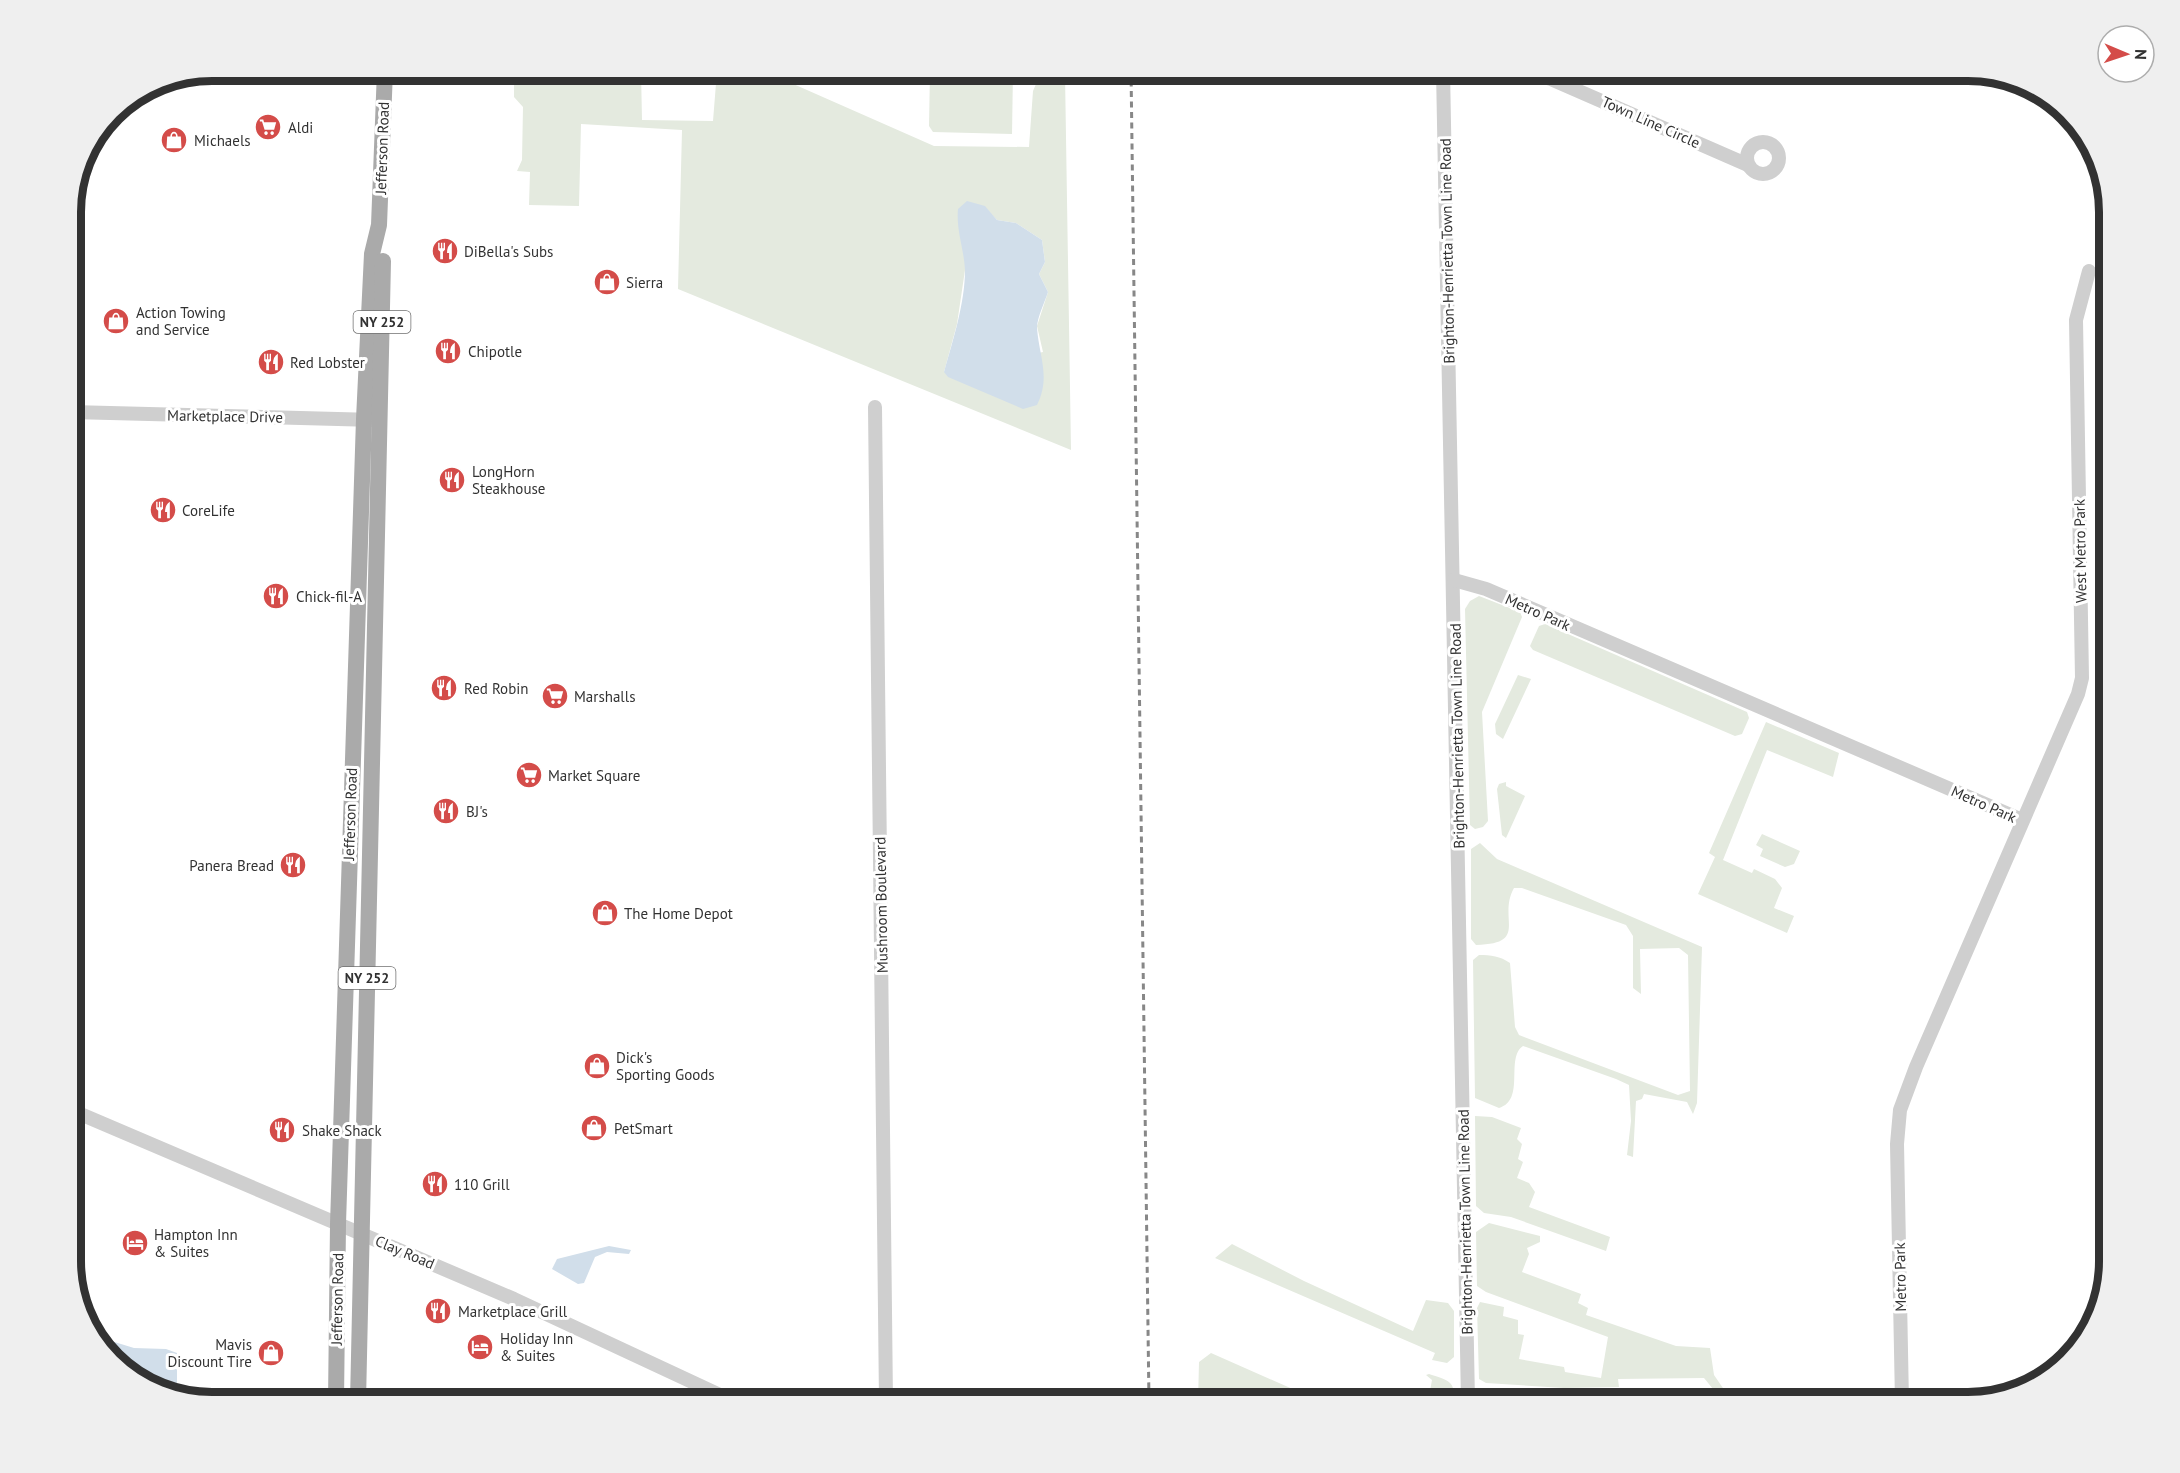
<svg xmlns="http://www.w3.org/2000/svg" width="2180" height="1473" font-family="'PT Sans',sans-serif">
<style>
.green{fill:#e4eadf;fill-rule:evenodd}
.water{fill:#d1deea}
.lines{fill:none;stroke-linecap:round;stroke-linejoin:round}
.minor{stroke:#cfcfcf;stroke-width:14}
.major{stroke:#aaa;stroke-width:16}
.rail{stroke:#878787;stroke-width:3;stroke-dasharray:6 4.5;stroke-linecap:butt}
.labels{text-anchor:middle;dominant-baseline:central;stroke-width:6;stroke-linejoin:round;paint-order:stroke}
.shield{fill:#fff;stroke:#707070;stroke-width:1.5}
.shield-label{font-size:14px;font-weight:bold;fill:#323232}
.street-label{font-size:15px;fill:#323232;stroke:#fff}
.poi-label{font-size:15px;fill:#323232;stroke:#fff;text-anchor:start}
.rim{fill:none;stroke:#323232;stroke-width:8}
</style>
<rect width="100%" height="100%" fill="#fff"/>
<g class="green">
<path d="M514 71H641L642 120 713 121 717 71H781L782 79 934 146 1029 147 1033 91 1040 75 1065 74 1071 450 678 289 682 130 581 124 579 206 529 205 530 172 517 171 522 160 523 107 514 97ZM984 206 997 220 1016 223 1042 240 1045 262 1039 274 1048 292 1037 326 1043 352 944 372 957 324 965 270Z"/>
<polygon points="930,71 1013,71 1012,134 933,132 929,126"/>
<polygon points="1479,596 1520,612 1522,617 1482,712 1488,821 1483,827 1475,829 1470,825 1465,609 1470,601"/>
<polygon points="1545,624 1747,712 1749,718 1742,734 1735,736 1533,650 1530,646 1539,626"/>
<polygon points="1518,675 1531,679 1503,739 1496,734 1495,724"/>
<polygon points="1766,722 1839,753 1833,777 1767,750 1723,860 1752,873 1754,869 1775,879 1782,888 1774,908 1794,916 1787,933 1698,894 1715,857 1709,853"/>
<polygon points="1506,782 1506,786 1525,796 1506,838 1502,835 1497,789 1499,784"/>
<polygon points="1762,834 1800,851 1794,864 1785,867 1760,856 1763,849 1756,845"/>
<path d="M1480 843 1497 859 1702 947 1697 1103 1693 1114 1687 1102 1644 1094 1642 1099 1636 1101 1633 1157 1627 1155 1631 1121 1629 1085 1616 1079 1523 1046C1505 1058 1526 1100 1499 1108L1475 1098 1473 960 1479 955C1491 955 1500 956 1510 963L1515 1027 1519 1035 1678 1095 1690 1091 1688 955 1679 948 1640 949 1641 994 1633 988V936L1626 925 1522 888H1514C1497 918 1530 944 1476 945L1471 939V849Z"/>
<polygon points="1475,1116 1492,1117 1521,1128 1517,1139 1522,1144 1518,1159 1523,1162 1517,1178 1529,1183 1535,1192 1529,1207 1610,1237 1606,1251 1511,1217 1484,1213 1476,1206"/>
<polygon points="1489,1223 1540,1236 1540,1242 1527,1248 1529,1254 1522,1272 1581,1294 1578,1303 1588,1308 1586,1315 1676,1346 1710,1348 1714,1375 1725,1391 1726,1402 1714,1402 1713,1389 1704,1378 1618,1379 1619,1387 1564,1388 1486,1383 1479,1379 1477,1308 1480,1302 1504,1307 1503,1316 1518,1320 1518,1334 1524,1335 1519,1359 1564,1367 1565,1372 1601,1378 1608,1337 1486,1292 1477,1286 1476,1232"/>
<polygon points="1232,1244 1304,1281 1413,1331 1426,1300 1448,1303 1454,1311 1454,1357 1447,1363 1432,1360 1435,1353 1215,1258"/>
<polygon points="1211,1353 1322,1402 1279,1402 1255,1392 1225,1397 1220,1402 1198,1402 1199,1362"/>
<path d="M1429 1374C1450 1381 1454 1380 1455 1402H1428L1432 1380 1426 1375Z"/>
<polygon points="1499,1395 1511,1402 1480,1402 1483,1396"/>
</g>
<g class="water">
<path d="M967 201 985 206 997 220 1016 223 1042 240 1045 262 1039 274 1048 292C1045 302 1037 317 1037 328 1039 356 1051 377 1037 405L1023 409 948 377 944 372C953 340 965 303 965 270 964 249 956 230 958 209Z"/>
<polygon points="609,1246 631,1250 629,1254 607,1252 595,1257 584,1283 578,1284 552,1269 557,1259"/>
<polygon points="108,1340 134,1348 166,1349 177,1353 177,1392 133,1378 104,1348"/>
</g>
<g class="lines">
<g class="minor">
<polyline points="1443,70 1468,1402"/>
<polyline points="1519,70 1551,79 1748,165"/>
<circle cx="1763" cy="158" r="16"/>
<polyline points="875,407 886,1402"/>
<polyline points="71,412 375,420"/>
<polyline points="1454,580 1486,589 2022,820"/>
<polyline points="71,1110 514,1299 735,1402"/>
<polyline points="1902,1402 1897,1144 1900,1110 1916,1067 2078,694 2082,678 2076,320 2089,271"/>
</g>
<g class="major">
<polyline points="336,1402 338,1224 364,419 372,254 379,225 385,70"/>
<polyline points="358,1402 383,261"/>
</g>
<polyline class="rail" points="1131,70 1149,1402"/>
</g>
<defs>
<symbol id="supermarket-disc" viewBox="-11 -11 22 22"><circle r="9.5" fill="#d44c49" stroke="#fff"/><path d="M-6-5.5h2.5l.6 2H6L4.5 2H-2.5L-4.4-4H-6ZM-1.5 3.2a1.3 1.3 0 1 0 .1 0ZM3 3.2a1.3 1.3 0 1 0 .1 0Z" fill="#fff"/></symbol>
<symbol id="shop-disc" viewBox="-11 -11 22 22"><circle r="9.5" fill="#d44c49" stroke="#fff"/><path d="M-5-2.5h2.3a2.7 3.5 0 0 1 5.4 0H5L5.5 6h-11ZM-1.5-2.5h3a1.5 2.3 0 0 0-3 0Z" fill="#fff"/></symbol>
<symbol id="restaurant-disc" viewBox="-11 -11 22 22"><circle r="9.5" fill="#d44c49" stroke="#fff"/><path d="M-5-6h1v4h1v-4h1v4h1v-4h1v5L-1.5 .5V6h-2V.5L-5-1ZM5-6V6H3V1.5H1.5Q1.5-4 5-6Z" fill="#fff"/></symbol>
<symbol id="hotel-disc" viewBox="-11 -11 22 22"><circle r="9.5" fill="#d44c49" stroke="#fff"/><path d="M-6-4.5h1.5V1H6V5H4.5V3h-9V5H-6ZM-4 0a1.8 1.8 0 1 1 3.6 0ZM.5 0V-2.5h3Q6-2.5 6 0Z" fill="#fff"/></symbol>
</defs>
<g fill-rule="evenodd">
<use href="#supermarket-disc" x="253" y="112" width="30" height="30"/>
<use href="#shop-disc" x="159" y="125" width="30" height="30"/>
<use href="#restaurant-disc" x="430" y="236" width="30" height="30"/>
<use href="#shop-disc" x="592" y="267" width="30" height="30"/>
<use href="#shop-disc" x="101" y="306" width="30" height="30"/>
<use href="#restaurant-disc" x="433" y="336" width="30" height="30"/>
<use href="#restaurant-disc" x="256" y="347" width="30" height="30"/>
<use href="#restaurant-disc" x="437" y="465" width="30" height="30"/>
<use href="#restaurant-disc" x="148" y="495" width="30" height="30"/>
<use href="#restaurant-disc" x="261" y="581" width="30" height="30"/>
<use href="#restaurant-disc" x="429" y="673" width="30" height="30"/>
<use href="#supermarket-disc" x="540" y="681" width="30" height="30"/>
<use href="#supermarket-disc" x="514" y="760" width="30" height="30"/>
<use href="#restaurant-disc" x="431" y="796" width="30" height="30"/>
<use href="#restaurant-disc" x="278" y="850" width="30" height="30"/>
<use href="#shop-disc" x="590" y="898" width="30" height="30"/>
<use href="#shop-disc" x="582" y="1051" width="30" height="30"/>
<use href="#shop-disc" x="579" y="1113" width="30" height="30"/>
<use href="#restaurant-disc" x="267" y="1115" width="30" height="30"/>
<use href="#restaurant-disc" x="420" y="1169" width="30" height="30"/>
<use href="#hotel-disc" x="120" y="1228" width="30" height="30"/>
<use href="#restaurant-disc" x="423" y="1296" width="30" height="30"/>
<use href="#hotel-disc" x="465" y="1332" width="30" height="30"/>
<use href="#shop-disc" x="256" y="1338" width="30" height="30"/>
</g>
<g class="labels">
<g class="shield">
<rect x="353.5" y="311" width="57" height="22" rx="4.5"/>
<rect x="338.5" y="967" width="57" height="22" rx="4.5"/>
</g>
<g class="shield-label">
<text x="382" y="322">NY 252</text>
<text x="367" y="978">NY 252</text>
</g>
<g class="street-label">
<text transform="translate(1651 122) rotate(24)">Town Line Circle</text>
<text transform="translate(382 148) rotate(-88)">Jefferson Road</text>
<text transform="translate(1447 251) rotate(-91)">Brighton-Henrietta Town Line Road</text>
<text transform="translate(225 416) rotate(1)">Marketplace Drive</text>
<text transform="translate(2080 551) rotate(-91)">West Metro Park</text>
<text transform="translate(1538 612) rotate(24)">Metro Park</text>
<text transform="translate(1457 736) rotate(-91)">Brighton-Henrietta Town Line Road</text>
<text transform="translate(1984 804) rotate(24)">Metro Park</text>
<text transform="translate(350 814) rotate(-88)">Jefferson Road</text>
<text transform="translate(881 905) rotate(-91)">Mushroom Boulevard</text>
<text transform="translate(1465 1222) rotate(-91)">Brighton-Henrietta Town Line Road</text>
<text transform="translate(405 1252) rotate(23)">Clay Road</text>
<text transform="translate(1900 1277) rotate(-91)">Metro Park</text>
<text transform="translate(337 1299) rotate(-89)">Jefferson Road</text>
</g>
<g class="poi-label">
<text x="288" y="127">Aldi</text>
<text x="194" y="140">Michaels</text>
<text x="464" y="251">DiBella's Subs</text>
<text x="626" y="282">Sierra</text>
<text x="136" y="312">Action Towing<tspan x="136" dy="17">and Service</tspan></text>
<text x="468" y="351">Chipotle</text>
<text x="290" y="362">Red Lobster</text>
<text x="472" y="471">LongHorn<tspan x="472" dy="17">Steakhouse</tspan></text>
<text x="182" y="510">CoreLife</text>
<text x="296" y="596">Chick-fil-A</text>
<text x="464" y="688">Red Robin</text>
<text x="574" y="696">Marshalls</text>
<text x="548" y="775">Market Square</text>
<text x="466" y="811">BJ's</text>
<text x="274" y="865" text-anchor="end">Panera Bread</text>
<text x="624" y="913">The Home Depot</text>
<text x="616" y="1057">Dick's<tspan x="616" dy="17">Sporting Goods</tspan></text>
<text x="614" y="1128">PetSmart</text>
<text x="302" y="1130">Shake Shack</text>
<text x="454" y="1184">110 Grill</text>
<text x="154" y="1234">Hampton Inn<tspan x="154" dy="17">&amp; Suites</tspan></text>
<text x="458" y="1311">Marketplace Grill</text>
<text x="500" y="1338">Holiday Inn<tspan x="500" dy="17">&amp; Suites</tspan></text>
<text x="252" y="1344" text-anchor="end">Mavis<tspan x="252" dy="17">Discount Tire</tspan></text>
</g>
</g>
<path d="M0 0H2180V1473H0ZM212 81H1968A131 131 0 0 1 2099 212V1261A131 131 0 0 1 1968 1392H212A131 131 0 0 1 81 1261V212A131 131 0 0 1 212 81Z" fill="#efefef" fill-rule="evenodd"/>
<path class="rim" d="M212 81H1968A131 131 0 0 1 2099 212V1261A131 131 0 0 1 1968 1392H212A131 131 0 0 1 81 1261V212A131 131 0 0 1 212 81Z"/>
<g transform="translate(2126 54) rotate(92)"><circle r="28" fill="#ffffff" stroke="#adadad" stroke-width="1.5"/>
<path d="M0-4.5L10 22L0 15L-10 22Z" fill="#d44c49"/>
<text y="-9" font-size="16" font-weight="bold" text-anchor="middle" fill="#323232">N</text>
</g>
</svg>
